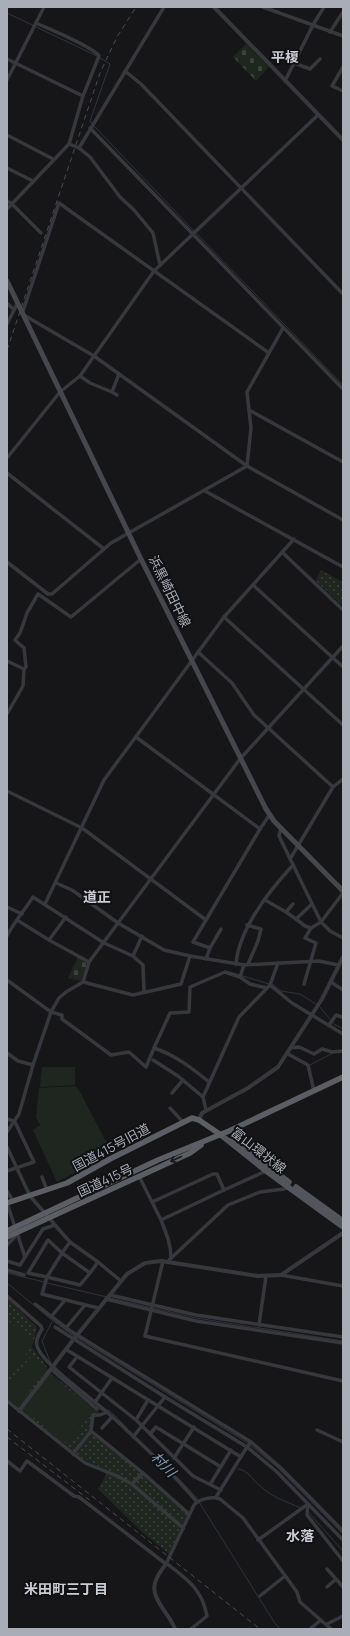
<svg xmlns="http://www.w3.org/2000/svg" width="350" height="1636" font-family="Manrope,'Noto Sans JP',sans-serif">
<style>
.green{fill:url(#green-dots)}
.cemetery{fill:url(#cemetery-stones)}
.pitch{fill:#1e261f}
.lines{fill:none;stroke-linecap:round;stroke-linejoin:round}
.stream{stroke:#2c353c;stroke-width:1}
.minor{stroke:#37383d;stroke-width:3.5}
.tertiary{stroke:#37383d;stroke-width:4}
.secondary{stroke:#45474d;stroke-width:5}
.primary{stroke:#53555c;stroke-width:5.5}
.trunk{stroke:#5b5e65;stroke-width:5.5}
.rail{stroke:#4a4c52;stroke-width:1;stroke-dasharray:5 4;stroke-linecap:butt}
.oneway{stroke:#18191b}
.labels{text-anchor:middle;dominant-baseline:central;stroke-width:4;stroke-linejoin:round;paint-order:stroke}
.street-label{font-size:13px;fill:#a8adb8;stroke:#111113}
.neighbourhood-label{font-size:14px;font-weight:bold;fill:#c9ccd4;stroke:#111113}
.water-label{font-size:14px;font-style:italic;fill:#7f9bb3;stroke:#111113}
</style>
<defs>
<pattern id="green-dots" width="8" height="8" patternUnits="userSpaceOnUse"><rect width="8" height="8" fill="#1e261f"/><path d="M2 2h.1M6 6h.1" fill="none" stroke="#3c433d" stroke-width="1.8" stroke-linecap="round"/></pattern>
<pattern id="cemetery-stones" width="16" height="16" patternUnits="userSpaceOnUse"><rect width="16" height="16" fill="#1e261f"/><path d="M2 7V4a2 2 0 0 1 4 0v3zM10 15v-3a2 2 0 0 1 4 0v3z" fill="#3c433d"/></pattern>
</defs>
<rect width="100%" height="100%" fill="#161618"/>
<g class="green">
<polygon points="321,570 343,582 343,606 316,581"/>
<polygon points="7,1298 36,1326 37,1329 32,1347 46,1365 48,1371 101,1414 92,1415 90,1432 116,1451 188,1514 169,1554 143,1533 98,1489 108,1471 84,1460 7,1399"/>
</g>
<g class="cemetery">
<polygon points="246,44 269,67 256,81 233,57"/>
<polygon points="78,957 87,963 81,981 68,978"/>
</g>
<g class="pitch">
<polygon points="42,1067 75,1067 75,1085 40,1087"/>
<polygon points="75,1086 79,1090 112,1153 57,1182 33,1130 40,1125 36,1117 39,1088"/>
<polygon points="7,1320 31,1339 30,1349 7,1380"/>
<polygon points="32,1355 47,1367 18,1406 7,1397 7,1386"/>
<polygon points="47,1372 94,1410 68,1444 20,1407"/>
</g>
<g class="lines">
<g class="stream">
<polyline points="7,13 97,56"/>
<polyline points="92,124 90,121 110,64 100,58"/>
<polyline points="94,126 194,231"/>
<polyline points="196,233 343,385"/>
<polyline points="230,972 269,984"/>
<polyline points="272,984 281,991 300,994 317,1005"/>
<polyline points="320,1007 334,1024 343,1029"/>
<polyline points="310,1065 333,1053"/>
<polyline points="7,1273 44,1282"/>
<polyline points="7,1283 53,1321 74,1336"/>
<polyline points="47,1283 107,1297"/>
<polyline points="110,1298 196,1318 343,1341"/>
<polyline points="76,1337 246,1442 277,1467 343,1534"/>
<polyline points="51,1364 42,1341 52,1322"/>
<polyline points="97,1407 103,1411"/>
<polyline points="106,1410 109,1410 127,1428"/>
<path d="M238 1469C249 1471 250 1477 258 1484 271 1497 285 1501 301 1508"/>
<polyline points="177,1477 198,1499"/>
<polyline points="199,1502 274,1622 280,1629"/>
<polyline points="309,1513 343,1551"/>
</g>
<g class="minor">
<polyline points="263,7 343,36"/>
<path d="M36 23C49 29 92 46 99 56L83 96 69 144"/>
<polyline points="330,32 343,12"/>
<polyline points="7,59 83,96"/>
<polyline points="294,63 310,69 320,59"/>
<polyline points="343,67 332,86 343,91"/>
<polyline points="125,71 141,84 343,294"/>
<polyline points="7,80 44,7"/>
<polyline points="285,81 313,25 324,7"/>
<polyline points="90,128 343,389"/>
<polyline points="7,135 53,159"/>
<polyline points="7,168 33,181"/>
<polyline points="7,201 11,203 41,233"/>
<polyline points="7,209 69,144 79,148"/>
<polyline points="160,265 153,233 134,210 120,197 90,157 79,148 164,7"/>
<polyline points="7,303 14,310"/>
<polyline points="7,324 17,304"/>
<polyline points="269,353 59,203 22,314 94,356 247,466 343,520"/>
<polyline points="80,376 90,383 112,392 119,374"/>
<polyline points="112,392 117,395"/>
<polyline points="249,410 343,462"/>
<polyline points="7,458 60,392 80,376 154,271 318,115"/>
<polyline points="247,466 251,428 247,392 283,328"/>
<polyline points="7,473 104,549"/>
<polyline points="205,491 343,567"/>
<polyline points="283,553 343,610"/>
<polyline points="7,562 48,594 52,594 111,543 247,466"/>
<polyline points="253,585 343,667"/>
<polyline points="224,617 343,725"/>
<polyline points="198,652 232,683 254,715 333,787"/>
<polyline points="7,661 24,669 23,686 7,714"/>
<polyline points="24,669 26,667 24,648 15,640 20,633 27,613 38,594 71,617 141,559"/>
<polyline points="136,737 260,829 270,814"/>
<polyline points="7,791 82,828 206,920 260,829"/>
<polyline points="281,828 279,836 321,922 330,931 343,938"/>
<polyline points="290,859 333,787 343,779"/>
<polyline points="56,883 72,890 118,923 164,950 190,956 244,965 319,961 338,965"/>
<polyline points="265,900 286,912"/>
<polyline points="45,904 104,780 224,617 294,539"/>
<polyline points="293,904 286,912 296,919"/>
<polyline points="7,907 22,914"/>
<polyline points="66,917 49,940 89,962"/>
<polyline points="17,920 49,940"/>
<polyline points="206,920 193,942 210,948 206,959"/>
<polyline points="247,925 261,929 258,941 248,964"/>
<polyline points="311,928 305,926 296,919 312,904"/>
<path d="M7 936C14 922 24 911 33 897L104 943 133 956 142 936"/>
<polyline points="210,948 221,929"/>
<polyline points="133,956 143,965 144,992"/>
<path d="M236 964C239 928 269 891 293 865"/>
<polyline points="240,977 250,984 267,988"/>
<polyline points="7,980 51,1012 62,1015 62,1019 111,1055 129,1052 146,1067 154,1048"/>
<polyline points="83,982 89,962 240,759 343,646"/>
<polyline points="331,982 343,990"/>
<polyline points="304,984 316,943 305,938 311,928 321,922 343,893"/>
<polyline points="270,985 292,1003 343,1034"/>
<polyline points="329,1025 336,1015 342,1017 343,1016"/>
<polyline points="291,1048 299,1047 314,1054 322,1049 332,1052 343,1051"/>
<polyline points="7,1053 18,1061 33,1065"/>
<polyline points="288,1054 308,1065 314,1091"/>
<polyline points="153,1060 178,1076 203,1097"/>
<path d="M209 1082C192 1068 175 1055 154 1048L170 1013 189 1012 190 987 225 972 240 977 244 965"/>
<polyline points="172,1093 183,1080"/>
<polyline points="170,1108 183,1122"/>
<polyline points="206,1110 203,1097 239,1017 270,985 278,963"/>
<polyline points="7,1119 14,1121 16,1124 34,1162 7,1171"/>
<polyline points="7,1132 19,1114 33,1065 51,1012 59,998 66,992 83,982 133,995 181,984 190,956"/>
<polyline points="7,1147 30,1196 55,1225 43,1229 20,1265 7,1261"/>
<polyline points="139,1176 152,1202"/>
<polyline points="42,1177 47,1190"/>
<polyline points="224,1190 266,1171"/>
<polyline points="7,1191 13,1201"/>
<polyline points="7,1203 25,1257"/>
<path d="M161 1220 152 1202 213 1174H217L224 1190 161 1220C166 1233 171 1244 171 1258"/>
<polyline points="55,1225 70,1242 98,1262"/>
<polyline points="70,1242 62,1253 48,1240 28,1273 47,1277 62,1253 90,1273 80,1285 47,1277 42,1294 98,1308"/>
<polyline points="7,1245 15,1237"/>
<polyline points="163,1261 145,1336 343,1381"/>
<polyline points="168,1261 228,1205 260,1192 284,1189 289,1186"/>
<polyline points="7,1270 24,1275"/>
<polyline points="90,1273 98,1262 121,1281"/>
<polyline points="281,1275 343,1286"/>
<polyline points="110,1295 196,1315 343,1337"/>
<path d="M7 1296 41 1326 42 1329C39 1334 35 1340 37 1346 41 1363 93 1399 108 1413 139 1441 170 1470 197 1502"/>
<polyline points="106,1299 196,1321 343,1343"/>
<polyline points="35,1304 69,1330 251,1442 247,1447 165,1397"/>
<polyline points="51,1317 65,1300"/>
<polyline points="259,1325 266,1276"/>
<polyline points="55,1327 165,1397 133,1437"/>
<polyline points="66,1328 85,1305"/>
<polyline points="67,1350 241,1457"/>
<polyline points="77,1357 69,1367 136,1420 193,1476 221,1490"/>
<polyline points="51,1369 97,1409"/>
<polyline points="7,1401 85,1463 117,1476 132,1484 183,1528"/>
<polyline points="95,1402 112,1378"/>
<polyline points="136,1420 148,1400"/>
<polyline points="102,1428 112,1417"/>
<polyline points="317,1430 343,1442"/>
<polyline points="91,1431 93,1415 100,1415 107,1412"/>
<polyline points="150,1434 156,1427 221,1467"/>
<polyline points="251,1442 282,1469 343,1531"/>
<polyline points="73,1454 91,1431 143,1473"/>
<polyline points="174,1458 194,1427"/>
<path d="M7 1461 20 1471 27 1461 74 1496 79 1497 166 1564 194 1505C199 1499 212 1496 220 1499L243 1518 297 1592 300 1602 331 1629"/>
<polyline points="211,1483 231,1450"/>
<polyline points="132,1484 143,1473 189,1514"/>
<polyline points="216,1497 247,1447 277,1472 343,1540"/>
<polyline points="258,1540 308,1504 307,1515 343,1561"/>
<path d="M166 1563C187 1579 202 1589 207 1616L191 1629"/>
<polyline points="327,1569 336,1579"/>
<polyline points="327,1587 336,1579 343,1587"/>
<polyline points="260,1596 285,1576"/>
<polyline points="327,1624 343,1616"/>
<polyline points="310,1629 321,1620"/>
</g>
<g class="tertiary">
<polyline points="214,7 343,140"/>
<polyline points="199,1120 202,1113 248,1088 278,1067 322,999 343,957"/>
<polyline points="19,1411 73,1340 127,1274 145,1263 161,1261 258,1276 281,1275 343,1233"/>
<path d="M166 1564C162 1569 158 1575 156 1580 148 1597 170 1614 175 1629"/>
</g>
<polyline class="secondary" points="7,281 141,559 266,809 274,821 343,891"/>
<g class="primary">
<polyline points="221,1135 266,1171 343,1227"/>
<polyline points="232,1140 289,1182"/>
<polyline points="296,1187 343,1221"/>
</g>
<g class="trunk">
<polyline points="7,1203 67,1183 110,1159 192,1118 199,1120 221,1135"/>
<polyline points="7,1231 158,1160 229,1131 343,1077"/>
<polyline points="7,1237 190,1153 201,1145"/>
</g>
<g class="rail">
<polyline points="7,350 100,73 117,37 136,7"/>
<polyline points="7,1429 260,1629"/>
<polyline points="7,1437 92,1502"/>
</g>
</g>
<defs><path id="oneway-shaft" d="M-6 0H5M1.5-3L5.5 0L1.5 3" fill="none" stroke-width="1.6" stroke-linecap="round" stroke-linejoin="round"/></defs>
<use class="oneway" href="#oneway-shaft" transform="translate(176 1159) rotate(156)"/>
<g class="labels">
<g class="street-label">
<text transform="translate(170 591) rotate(64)">浜黒崎田中線</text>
<text transform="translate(111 1147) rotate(-28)">国道415号旧道</text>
<text transform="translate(259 1150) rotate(38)">富山環状線</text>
<text transform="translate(105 1180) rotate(-25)">国道415号</text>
</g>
<g class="neighbourhood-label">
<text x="285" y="56">平榎</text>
<text x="97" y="896">道正</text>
<text x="300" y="1535">水落</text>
<text x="66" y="1588">米田町三丁目</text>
</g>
<g class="water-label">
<text transform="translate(164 1464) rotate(45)">村川</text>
</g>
</g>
<rect width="350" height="1636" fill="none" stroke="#a8adb8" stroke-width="16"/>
</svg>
